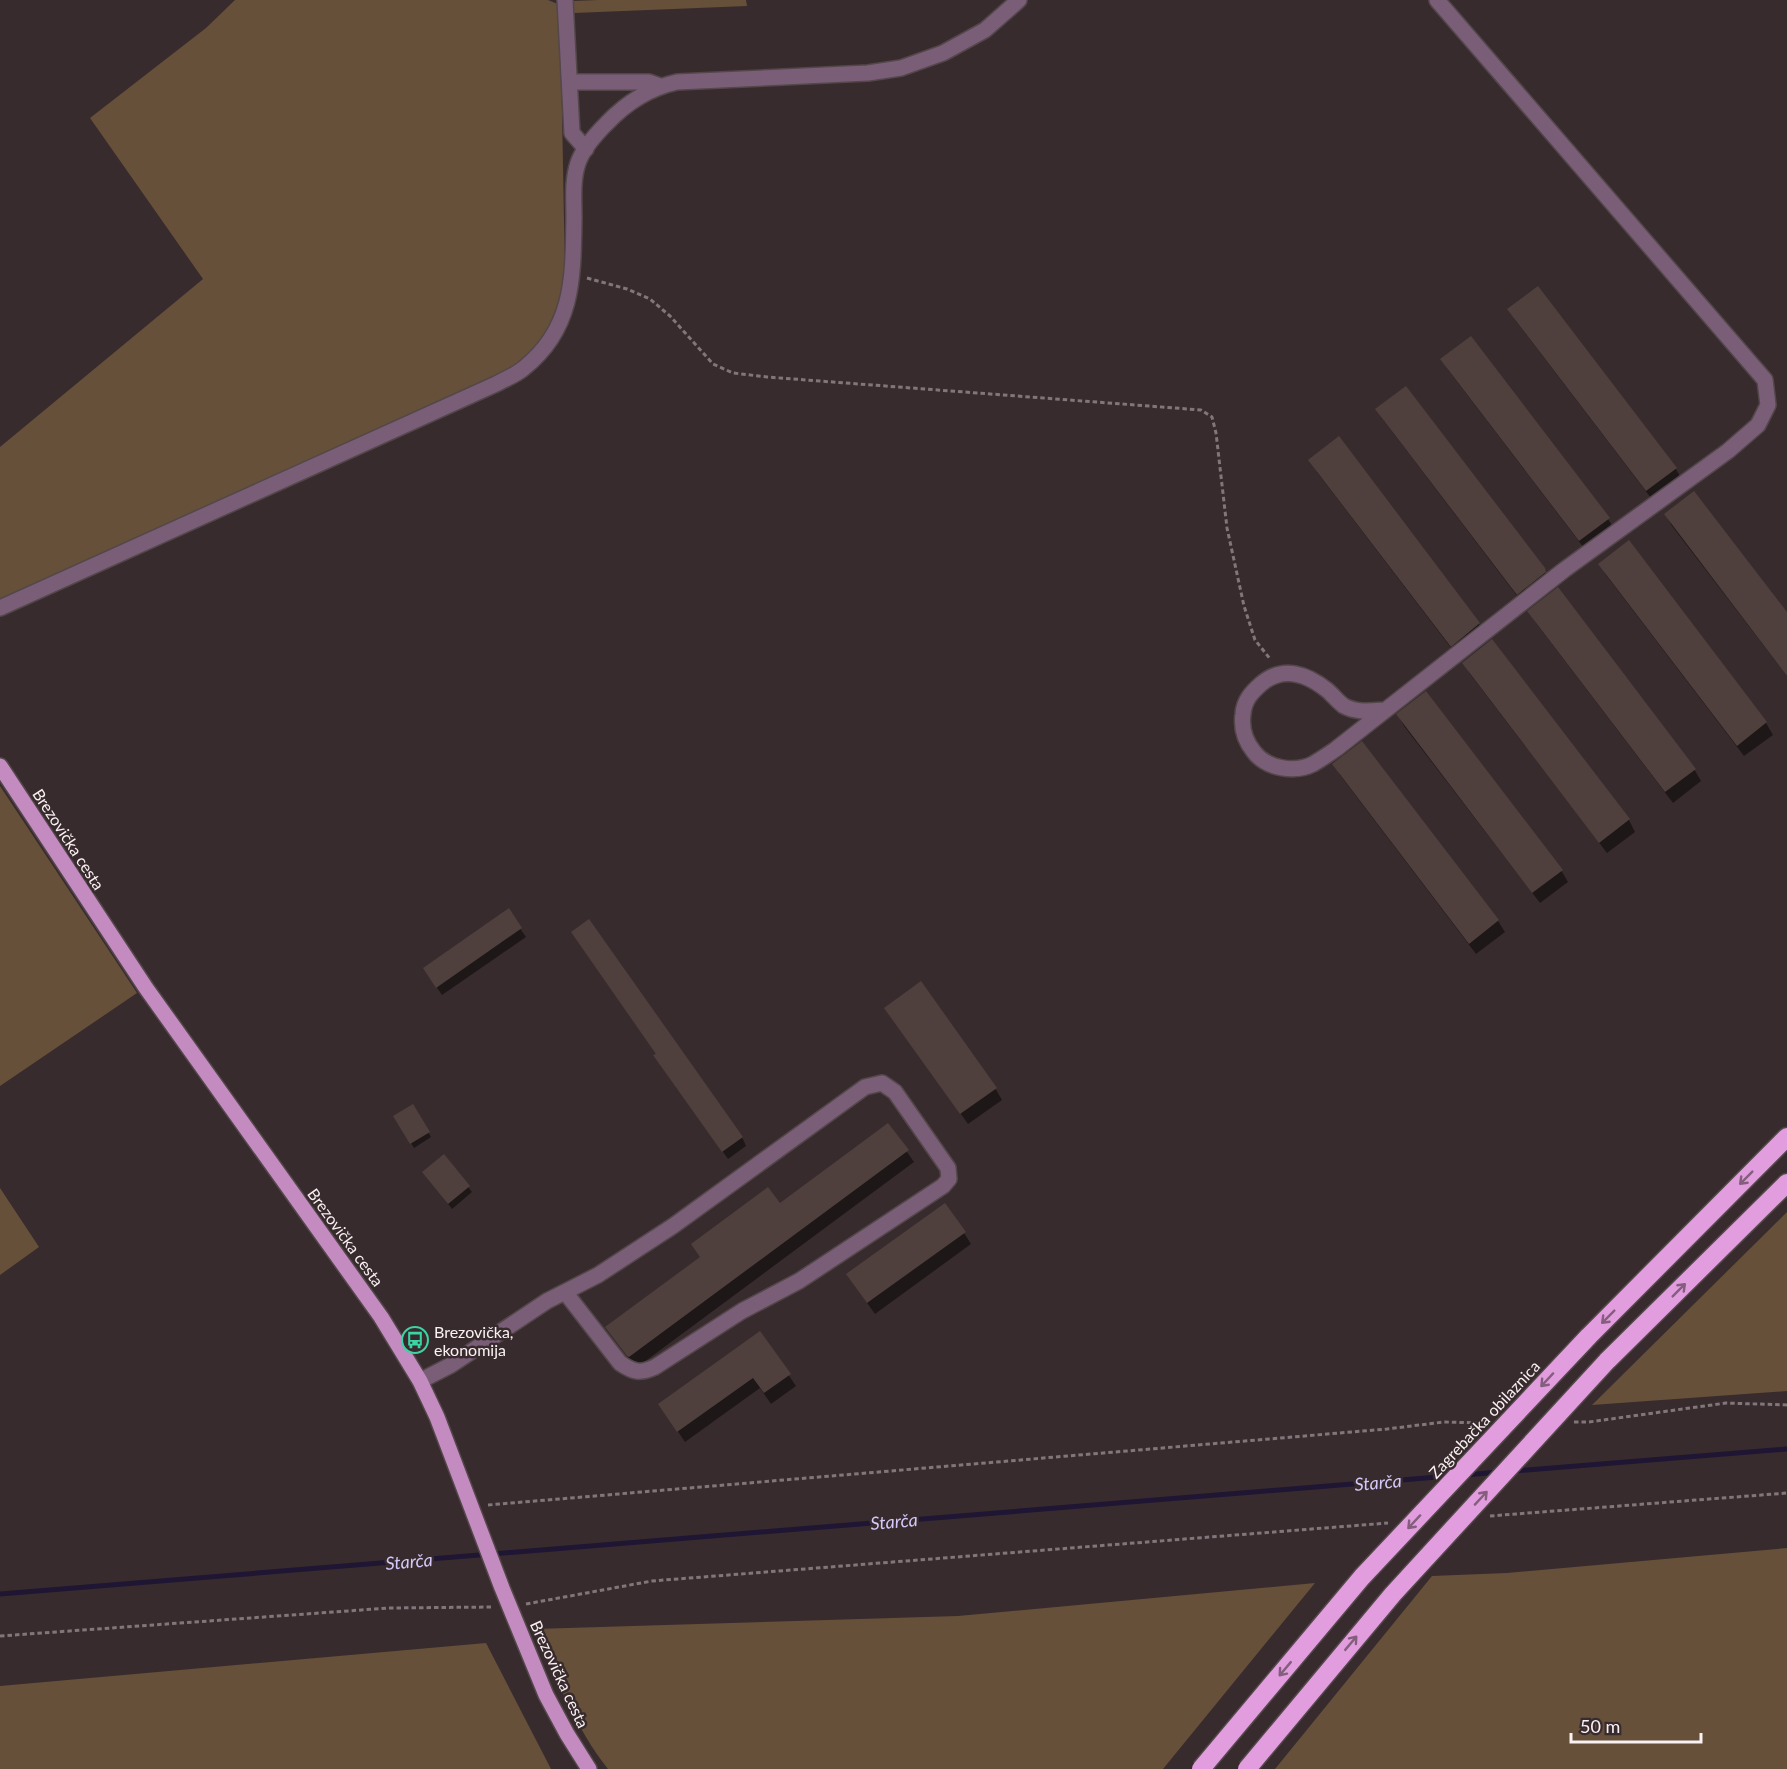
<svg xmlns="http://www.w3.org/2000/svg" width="1787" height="1769" font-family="Lato,sans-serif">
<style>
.green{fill:#665039}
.shadow{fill:#0007}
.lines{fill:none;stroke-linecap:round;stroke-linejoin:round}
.stream{stroke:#1f1634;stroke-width:5}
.building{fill:#4f403d}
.minor-casing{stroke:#53474a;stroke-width:18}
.major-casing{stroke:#53474a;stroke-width:18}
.highway-casing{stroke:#53474a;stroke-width:21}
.path{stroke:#817679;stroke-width:3;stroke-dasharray:4.5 3;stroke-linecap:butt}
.minor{stroke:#7a5e78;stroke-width:15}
.major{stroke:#c48bc1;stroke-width:15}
.highway{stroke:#e29dde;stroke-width:18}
.highway-bridge-casing{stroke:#53474a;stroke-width:21;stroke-linecap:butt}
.highway-bridge{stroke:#e29dde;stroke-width:18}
.oneway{stroke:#845e7d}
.labels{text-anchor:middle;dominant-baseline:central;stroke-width:5;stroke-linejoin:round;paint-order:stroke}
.street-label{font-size:16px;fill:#faf1f3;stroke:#382b2e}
.poi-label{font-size:16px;fill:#faf1f3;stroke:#382b2e;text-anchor:start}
.water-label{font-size:18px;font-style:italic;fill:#d3c8fa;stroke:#382b2e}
</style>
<rect width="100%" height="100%" fill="#382b2e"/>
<g class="green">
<path d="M235 0H548L560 5 565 273C558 310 547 343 516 367 506 374 493 379 482 384L0 600V447L203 279 90 118 206 28Z"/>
<polygon points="598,0 746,0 747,6 574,13 573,1"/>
<polygon points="0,786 137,993 0,1086"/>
<polygon points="0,1188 39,1247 0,1275"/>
<polygon points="1787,1212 1787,1391 1592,1405"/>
<polygon points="1787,1548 1787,1769 1275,1769 1432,1576 1507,1573"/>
<path d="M1315 1583 1163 1769H608C575 1727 556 1678 535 1629L958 1616Z"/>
<polygon points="486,1643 551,1769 0,1769 0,1686"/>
</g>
<g class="shadow">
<polygon points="1509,309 1676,469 1682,480 1654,502 1516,321"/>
<polygon points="1442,360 1608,519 1615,530 1587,552 1449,371"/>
<polygon points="1377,410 1543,569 1550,581 1524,605 1384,421"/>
<polygon points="1339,439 1479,624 1486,635 1458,657 1317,472 1310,460"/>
<polygon points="1666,515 1787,615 1787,676 1672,526"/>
<polygon points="1628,542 1766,723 1773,735 1744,756 1606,575 1600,564"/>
<polygon points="1529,612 1694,769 1701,781 1673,803 1536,623"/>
<polygon points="1492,641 1629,820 1635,832 1607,853 1470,674 1464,663"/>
<polygon points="1398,715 1561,870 1568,882 1540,903 1404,726"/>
<polygon points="1362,743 1498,921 1505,932 1476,954 1340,775 1334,764"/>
<polygon points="508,911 526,937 442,995 429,976"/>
<polygon points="893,1019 995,1088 1002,1100 968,1124"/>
<polygon points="660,1064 742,1137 746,1146 728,1159"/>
<polygon points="412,1106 431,1137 414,1148 395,1117"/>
<polygon points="888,1125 914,1162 636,1368 635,1367 607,1328 780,1205"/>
<polygon points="444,1156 472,1192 452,1209 427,1177"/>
<polygon points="964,1233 971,1244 875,1314 855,1286"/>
<polygon points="760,1333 796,1386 771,1404 760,1388 685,1442 660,1405"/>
</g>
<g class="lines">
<g class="stream">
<polyline points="1514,1471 1787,1449"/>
<polyline points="1466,1475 1498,1472"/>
<polyline points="0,1594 1450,1476"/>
</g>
</g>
<g class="building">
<polygon points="1538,286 1677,468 1646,491 1507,309"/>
<polygon points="1471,336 1610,518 1579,541 1440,359"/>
<polygon points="1406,386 1545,568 1546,572 1517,595 1375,409"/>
<polygon points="1339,436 1480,623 1451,647 1308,460"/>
<polygon points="1694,491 1787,612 1787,676 1664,514"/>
<polygon points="1629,540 1767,722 1737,746 1598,564"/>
<polygon points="1558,587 1696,769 1665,792 1527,611"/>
<polygon points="1492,639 1630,819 1599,843 1462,663"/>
<polygon points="1426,691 1563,870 1532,893 1396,714"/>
<polygon points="1362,741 1499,920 1469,944 1332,764"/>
<polygon points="509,908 522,928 436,988 423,968"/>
<polygon points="589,919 743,1137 722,1152 653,1055 656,1054 571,932"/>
<polygon points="921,981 997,1088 960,1114 884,1008"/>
<polygon points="413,1104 430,1132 410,1144 393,1116"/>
<polygon points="888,1123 909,1150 629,1357 627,1356 605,1327 700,1257 691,1244 768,1187 780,1203"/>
<polygon points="444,1154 470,1186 448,1204 422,1172"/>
<polygon points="945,1203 966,1232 867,1303 846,1274"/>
<polygon points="760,1331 791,1374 764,1393 753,1378 677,1432 658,1404"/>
</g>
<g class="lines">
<defs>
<g id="minor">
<polyline points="565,0 572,133 586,149"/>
<polyline points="570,82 649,82 660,86"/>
<path d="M0 608 496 384C505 379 516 375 524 368 574 328 573 277 574 218 574 200 572 181 578 163 583 148 596 134 607 123 627 102 650 88 677 82L868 73 901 68 943 53 985 30 1019 0"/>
<path d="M1385 710C1371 711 1357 713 1344 706 1338 702 1333 695 1327 690 1307 674 1283 665 1261 684 1252 692 1244 700 1243 714 1241 728 1245 741 1254 752 1267 769 1295 773 1313 764 1321 759 1329 754 1336 749L1564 570 1728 451 1758 425 1768 405 1765 380 1437 0"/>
<path d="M420 1381 451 1365 547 1301 598 1275 673 1226 865 1087 882 1083 895 1092 948 1168 949 1179 943 1186 799 1281 742 1311 655 1367C640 1374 633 1372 620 1363L565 1292"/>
</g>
<polyline id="major" points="0,766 146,988 381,1317 420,1381 437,1417 502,1588 546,1695 567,1734 589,1769"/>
<g id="highway">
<polyline points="1588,1337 1787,1137"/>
<polyline points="1607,1361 1787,1183"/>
</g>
</defs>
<use href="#minor" class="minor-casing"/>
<use href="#major" class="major-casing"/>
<use href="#highway" class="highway-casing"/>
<g class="path">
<polyline points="587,278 627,289 650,299 670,316 713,364 733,373 767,377 1201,410 1212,417 1216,433 1227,528 1244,606 1255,640 1271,660"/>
<polyline points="1574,1422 1589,1422 1726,1403 1787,1405"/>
<polyline points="488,1505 1387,1429 1444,1422 1483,1423"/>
<polyline points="1490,1516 1787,1493"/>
<polyline points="526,1604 652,1581 1388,1523"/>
<polyline points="0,1636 389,1608 492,1607"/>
</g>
<use href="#minor" class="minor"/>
<use href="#major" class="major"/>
<use href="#highway" class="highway"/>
<defs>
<g id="highway-bridge">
<polyline points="1201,1769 1362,1577 1588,1337"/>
<polyline points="1247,1769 1393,1594 1607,1361"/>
</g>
</defs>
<use href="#highway-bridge" class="highway-bridge-casing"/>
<use href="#highway-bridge" class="highway-bridge"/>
</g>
<defs><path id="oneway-shaft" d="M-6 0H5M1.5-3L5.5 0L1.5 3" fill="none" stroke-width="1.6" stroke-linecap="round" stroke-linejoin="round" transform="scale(1.5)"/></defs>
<g class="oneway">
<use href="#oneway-shaft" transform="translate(1746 1178) rotate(135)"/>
<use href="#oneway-shaft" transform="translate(1679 1290) rotate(-45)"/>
<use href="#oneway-shaft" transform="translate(1608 1317) rotate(135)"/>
<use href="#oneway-shaft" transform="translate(1547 1380) rotate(133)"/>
<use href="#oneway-shaft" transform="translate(1481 1498) rotate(-47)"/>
<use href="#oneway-shaft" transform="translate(1414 1522) rotate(133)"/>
<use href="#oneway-shaft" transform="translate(1351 1643) rotate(-50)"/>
<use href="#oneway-shaft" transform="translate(1285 1669) rotate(130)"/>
</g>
<defs>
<symbol id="bus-ring" viewBox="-11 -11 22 22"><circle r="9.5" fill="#382b2e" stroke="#3bd4a4" stroke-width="1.5"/><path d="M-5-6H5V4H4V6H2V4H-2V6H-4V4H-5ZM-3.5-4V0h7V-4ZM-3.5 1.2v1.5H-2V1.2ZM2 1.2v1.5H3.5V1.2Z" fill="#3bd4a4"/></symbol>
</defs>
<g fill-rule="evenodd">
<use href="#bus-ring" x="400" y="1325" width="30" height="30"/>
</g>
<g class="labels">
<g class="street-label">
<text transform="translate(69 839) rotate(57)">Brezovička cesta</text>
<text transform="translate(346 1237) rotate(54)">Brezovička cesta</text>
<text transform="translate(1484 1419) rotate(-47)">Zagrebačka obilaznica</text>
<text transform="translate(560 1674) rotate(65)">Brezovička cesta</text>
</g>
<g class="poi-label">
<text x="434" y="1331">Brezovička,<tspan x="434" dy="18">ekonomija</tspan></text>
</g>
<g class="water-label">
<text transform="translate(1378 1482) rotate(-5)">Starča</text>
<text transform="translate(894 1521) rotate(-5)">Starča</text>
<text transform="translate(409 1561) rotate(-5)">Starča</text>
</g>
</g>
<path d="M1571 1733v9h130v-9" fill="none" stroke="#faf1f3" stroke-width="3"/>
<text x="1580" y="1733" font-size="18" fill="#faf1f3" stroke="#382b2e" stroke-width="4.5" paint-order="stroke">50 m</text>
</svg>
